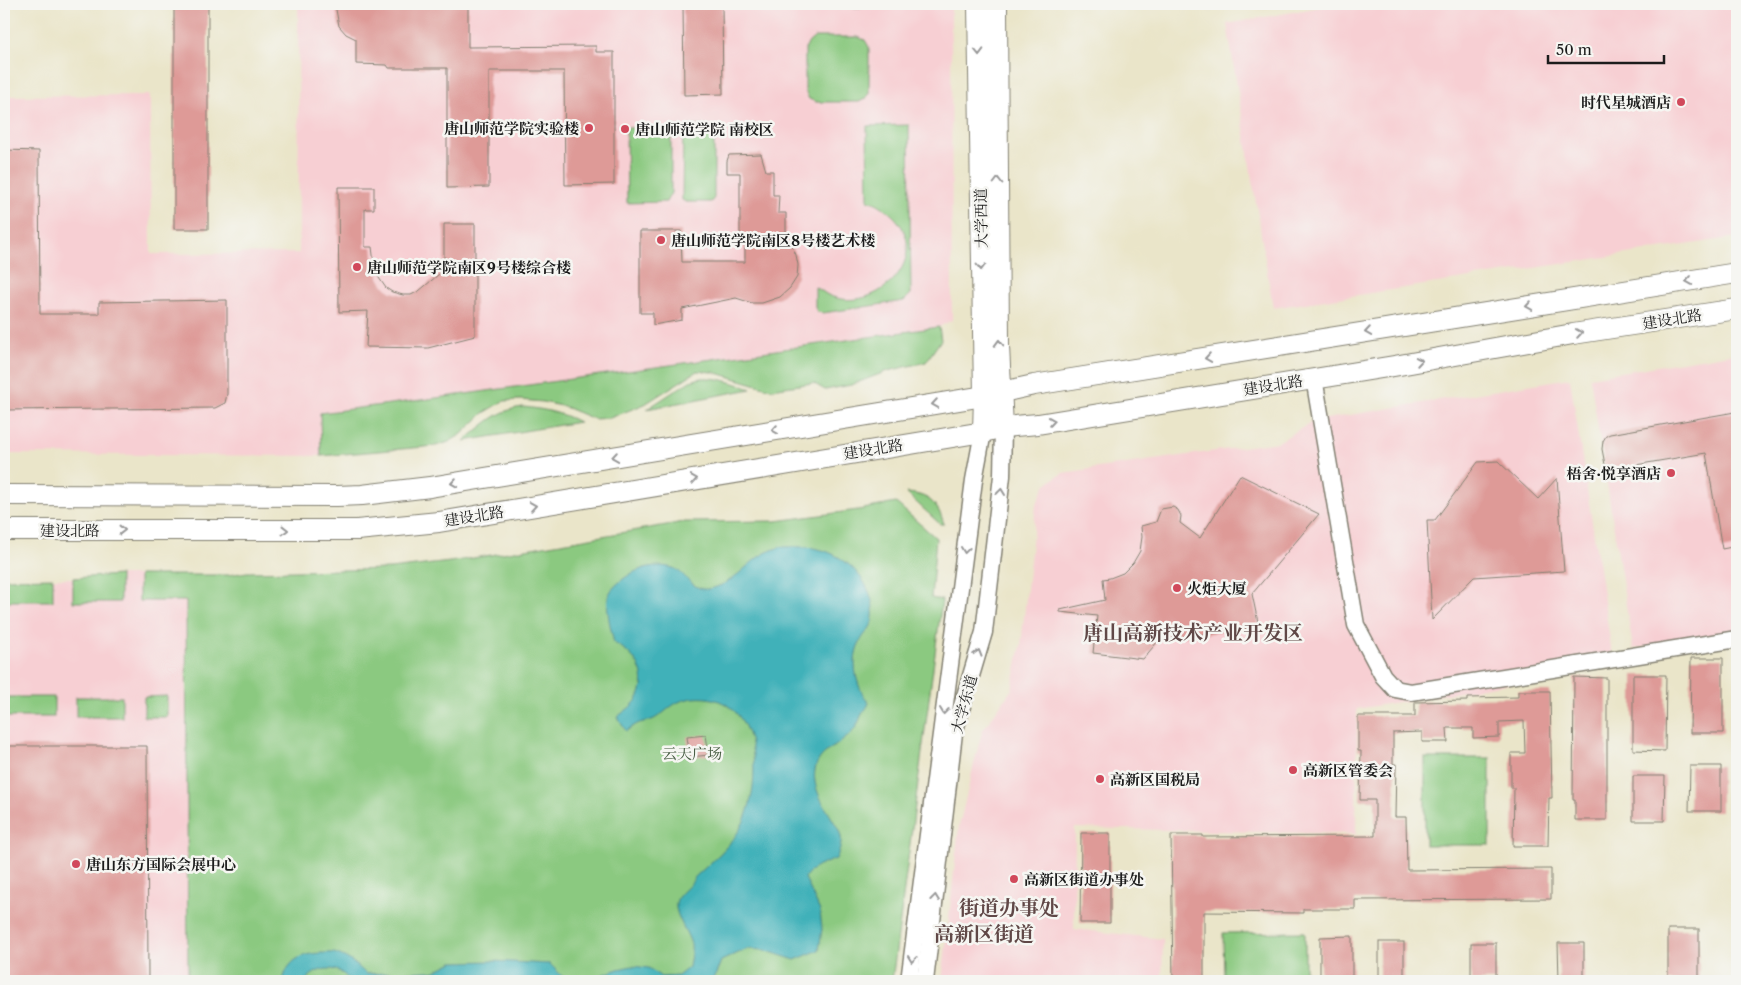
<svg xmlns="http://www.w3.org/2000/svg" width="1741" height="985" font-family="'Libre Caslon Text','Noto Serif SC',serif">
<style>
.built{fill:#f7cfd3}
.green{fill:#8bc980;stroke:#54724e}
.water{fill:#41b1b9;stroke:#2e666a}
.building{fill:#de9a97}
.lines{fill:none;stroke-linecap:round;stroke-linejoin:round}
.minor-casing{stroke:#838072;stroke-width:19}
.major-casing{stroke:#838072;stroke-width:22}
.minor{stroke:#fff;stroke-width:16}
.major{stroke:#fff;stroke-width:20}
.oneway{stroke:#999}
.poi-dot{fill:#d1495b;stroke:#f6f6f2;stroke-width:2}
.labels{text-anchor:middle;dominant-baseline:central;stroke-width:5;stroke-linejoin:round;paint-order:stroke}
.poi-label{font-size:15px;font-weight:bold;fill:#1c1c1c;stroke:#f6f6f2;text-anchor:start}
.street-label{font-size:15px;fill:#1c1c1c;stroke:#f6f6f2}
.park-label{font-size:15px;fill:#43593f;stroke:#f6f6f2}
.district-label{font-size:20px;font-weight:bold;fill:#604847;stroke:#f6f6f2}
</style>
<rect width="100%" height="100%" fill="#f6f6f2"/>
<filter id="ink" filterUnits="userSpaceOnUse"><feTurbulence type="fractalNoise" baseFrequency=".02" numOctaves="2"/><feDisplacementMap in="SourceGraphic" scale="10" xChannelSelector="R" yChannelSelector="G"/><feConvolveMatrix kernelMatrix="1 2 1 2 8 2 1 2 1" color-interpolation-filters="sRGB"/></filter>
<filter id="wash" filterUnits="userSpaceOnUse"><feTurbulence type="fractalNoise" baseFrequency=".0096" numOctaves="4" result="noise"/><feDisplacementMap in="SourceGraphic" scale="20" xChannelSelector="R" yChannelSelector="G"/><feGaussianBlur stdDeviation="1.12" result="paint"/><feColorMatrix in="noise" values="0 0 0 0 0 0 0 0 0 0 0 0 0 0 0 0 0 1.4 0 .05"/><feComposite in="paint" operator="in"/></filter>
<g filter="url(#wash)">
<rect width="100%" height="100%" fill="#eae5c9"/>
<g class="built">
<polygon points="298,4 951,4 952,320 939,327 444,397 320,413 321,456 4,454 4,96 150,95 151,254 299,253"/>
<polygon points="1336,4 1737,4 1737,237 1273,308 1227,24"/>
<polygon points="1737,353 1737,632 1633,649 1590,377"/>
<polygon points="1570,378 1614,666 1357,709 1356,834 1075,828 1074,929 1163,939 1162,981 942,981 959,826 982,731 1012,689 1021,645 1036,505 1046,484 1063,473 1278,442 1314,421"/>
<polygon points="120,575 186,575 188,981 4,981 4,579 73,578"/>
</g>
<g class="green">
<polygon points="815,4 864,4 861,7 815,8"/>
<polygon points="815,37 858,37 865,40 869,47 869,93 865,99 859,102 816,102 809,99 805,91 805,49 809,42"/>
<path d="M909 125 911 294 904 301 823 313 817 312 815 307V287C820 289 824 293 828 295 876 317 937 255 891 214 883 207 878 203 868 200L867 126Z"/>
<polygon points="688,126 710,126 714,128 714,198 711,202 686,202 682,200 683,131"/>
<polygon points="661,127 666,129 671,135 671,193 666,202 627,203 626,128"/>
<polygon points="939,327 941,340 926,362 888,371 851,385 825,390 813,383 771,389 713,372 697,371 645,404 610,418 594,419 565,407 543,402 520,400 504,401 484,413 462,434 449,442 436,446 321,456 320,413 444,397"/>
<path d="M701 378C718 377 735 383 751 389L647 409 690 381Z"/>
<path d="M523 407C543 409 560 412 579 422L464 441C484 425 497 410 523 407Z"/>
<path d="M906 493C928 494 938 503 944 524H940Z"/>
<polygon points="896,503 936,538 931,598 942,600 892,981 188,981 186,601 139,601 139,575 228,575 247,572 390,569 450,562 684,522 776,521 858,510"/>
<polygon points="120,575 120,602 73,602 73,578"/>
<polygon points="53,578 53,601 4,601 4,579"/>
<polygon points="167,696 167,717 144,717 144,697"/>
<rect x="5" y="697" width="49" height="20"/>
<rect x="76" y="697" width="46" height="20"/>
<rect x="1425" y="758" width="65" height="87"/>
<polygon points="1305,932 1305,981 1224,981 1223,933"/>
</g>
<path class="water" d="M780 547C793 547 806 546 818 549 849 555 880 590 872 623 870 630 863 635 860 642 850 660 856 688 869 703 867 709 863 711 861 716 858 724 854 732 846 738 835 748 818 752 815 770 812 788 824 805 833 820 836 825 840 831 841 837 842 845 839 852 836 859 826 863 809 868 805 878L820 911 822 929 819 950 795 960 764 950 747 949 721 961 716 974 711 981H350C338 964 318 966 305 981H283C288 958 304 953 325 953 329 953 333 952 337 954 349 958 357 965 366 974L428 971 433 972 453 962 492 961 550 964 563 977 591 979 618 969 632 966 649 968 661 977 678 976 689 967C690 960 692 951 691 944 688 933 674 914 676 903 678 892 691 888 694 878 712 861 734 844 744 821 763 779 759 691 693 698 672 701 670 710 654 719 650 721 646 721 643 722 637 723 631 728 626 731L617 717C625 711 633 706 638 698 651 674 634 653 614 643 611 629 606 612 608 597 610 590 617 584 622 580 637 568 654 563 673 568 685 572 692 591 708 589 729 586 740 571 756 559 763 553 772 550 780 547Z"/>
<g id="blocks">
<g class="building">
<rect x="174" y="4" width="34" height="225"/>
<polygon points="335,4 468,4 468,47 596,46 596,52 614,52 614,184 565,185 564,71 489,71 489,187 447,188 447,68 389,68 387,65 356,64 356,39 346,34 339,26"/>
<polygon points="683,4 722,4 723,94 684,95"/>
<polygon points="4,150 39,151 40,314 99,314 99,302 227,300 227,394 225,403 215,408 4,410"/>
<polygon points="761,154 766,171 773,171 773,195 779,195 778,213 786,213 786,240 791,244 796,255 798,265 797,277 790,288 780,297 762,303 752,303 736,298 682,309 682,320 653,325 653,313 640,313 640,231 681,231 682,262 745,262 745,235 740,235 740,173 727,173 727,161 729,155"/>
<polygon points="338,187 374,187 374,209 365,209 365,247 372,247 374,263 379,278 386,288 392,292 403,295 411,295 419,291 444,270 444,224 475,224 475,336 428,348 366,347 368,311 339,312"/>
<polygon points="1735,412 1737,423 1737,546 1722,549 1706,453 1606,470 1602,449 1603,441 1606,436 1610,434"/>
<polygon points="1498,461 1538,499 1557,478 1564,571 1474,577 1432,620 1427,520 1435,520 1478,462"/>
<polygon points="1240,475 1319,514 1252,594 1259,627 1159,640 1143,659 1093,653 1097,616 1060,612 1060,610 1105,600 1103,579 1110,578 1123,573 1133,563 1140,551 1142,537 1141,526 1156,522 1161,509 1173,507 1178,510 1181,516 1180,523 1200,538"/>
<polygon points="1691,658 1723,658 1723,733 1690,733"/>
<polygon points="1633,675 1666,675 1665,751 1633,750"/>
<polygon points="1574,677 1607,678 1607,820 1575,820 1575,799 1573,799"/>
<polygon points="1518,691 1550,691 1552,798 1549,798 1548,846 1513,846 1514,788 1511,788 1511,753 1525,753 1524,721 1499,722 1499,737 1473,738 1473,728 1447,728 1448,742 1422,742 1422,732 1393,733 1393,764 1396,764 1395,817 1406,817 1407,870 1551,869 1551,899 1355,900 1355,909 1303,909 1303,913 1204,912 1204,981 1173,981 1171,835 1203,835 1203,837 1375,836 1375,800 1360,800 1361,751 1358,751 1358,716 1415,716 1415,702 1467,701 1467,698 1518,697"/>
<polygon points="706,735 709,755 690,757 687,737"/>
<polygon points="4,746 147,746 148,981 4,981"/>
<polygon points="1690,766 1721,766 1721,811 1689,811"/>
<polygon points="1633,776 1665,776 1664,821 1633,821"/>
<polygon points="1081,833 1110,833 1110,923 1080,923"/>
<rect x="1668" y="929" width="31" height="52"/>
<polygon points="1352,936 1352,981 1320,981 1320,937"/>
<rect x="1379" y="942" width="25" height="39"/>
<rect x="1471" y="943" width="25" height="38"/>
<polygon points="1558,943 1584,943 1584,981 1559,981"/>
</g>
</g>
</g>
<g filter="url(#ink)">
<use href="#blocks" fill-opacity="0" stroke="#838072" stroke-width="1"/>
<g class="lines">
<defs>
<g id="minor">
<polyline points="1314,378 1356,625 1383,676 1395,689 1411,692 1737,639"/>
<polyline points="909,981 974,480 983,432"/>
<polyline points="925,981 954,733 984,632 1002,476 1003,427"/>
</g>
<g id="major">
<polyline points="978,4 984,396 983,432"/>
<polyline points="997,4 999,346 1003,427"/>
<polyline points="4,495 337,496 362,495 430,487 984,396 1034,385 1737,273"/>
<polyline points="4,530 357,530 439,522 983,432 1003,427 1038,424 1394,366 1573,334 1737,309"/>
</g>
</defs>
<use href="#minor" class="minor-casing"/>
<use href="#major" class="major-casing"/>
<use href="#minor" class="minor"/>
<use href="#major" class="major"/>
</g>
<defs><path id="oneway-chevron" d="M-2-3.5L2.5 0L-2 3.5" fill="none" stroke-width="1.6" stroke-linecap="round" stroke-linejoin="round" transform="scale(1.25)"/></defs>
<g class="oneway">
<use href="#oneway-chevron" transform="translate(979 52) rotate(89)"/>
<use href="#oneway-chevron" transform="translate(998 181) rotate(-90)"/>
<use href="#oneway-chevron" transform="translate(981 267) rotate(89)"/>
<use href="#oneway-chevron" transform="translate(1689 281) rotate(171)"/>
<use href="#oneway-chevron" transform="translate(1529 306) rotate(171)"/>
<use href="#oneway-chevron" transform="translate(1368 332) rotate(171)"/>
<use href="#oneway-chevron" transform="translate(1579 333) rotate(-9)"/>
<use href="#oneway-chevron" transform="translate(999 343) rotate(-91)"/>
<use href="#oneway-chevron" transform="translate(1208 358) rotate(171)"/>
<use href="#oneway-chevron" transform="translate(1419 361) rotate(-10)"/>
<use href="#oneway-chevron" transform="translate(935 404) rotate(171)"/>
<use href="#oneway-chevron" transform="translate(1052 421) rotate(-9)"/>
<use href="#oneway-chevron" transform="translate(775 430) rotate(171)"/>
<use href="#oneway-chevron" transform="translate(615 457) rotate(171)"/>
<use href="#oneway-chevron" transform="translate(694 479) rotate(-9)"/>
<use href="#oneway-chevron" transform="translate(454 483) rotate(171)"/>
<use href="#oneway-chevron" transform="translate(1001 492) rotate(-83)"/>
<use href="#oneway-chevron" transform="translate(533 506) rotate(-9)"/>
<use href="#oneway-chevron" transform="translate(122 530)"/>
<use href="#oneway-chevron" transform="translate(285 530)"/>
<use href="#oneway-chevron" transform="translate(965 550) rotate(97)"/>
<use href="#oneway-chevron" transform="translate(978 653) rotate(-74)"/>
<use href="#oneway-chevron" transform="translate(944 711) rotate(97)"/>
<use href="#oneway-chevron" transform="translate(935 898) rotate(-83)"/>
<use href="#oneway-chevron" transform="translate(912 959) rotate(97)"/>
</g>
</g>
<g class="poi-dot">
<circle cx="1681" cy="102" r="5"/>
<circle cx="589" cy="128" r="5"/>
<circle cx="625" cy="129" r="5"/>
<circle cx="661" cy="240" r="5"/>
<circle cx="357" cy="267" r="5"/>
<circle cx="1671" cy="473" r="5"/>
<circle cx="1177" cy="588" r="5"/>
<circle cx="1293" cy="770" r="5"/>
<circle cx="1100" cy="779" r="5"/>
<circle cx="76" cy="864" r="5"/>
<circle cx="1014" cy="879" r="5"/>
</g>
<g class="labels">
<g class="poi-label">
<text x="1671" y="102" text-anchor="end">时代星城酒店</text>
<text x="579" y="128" text-anchor="end">唐山师范学院实验楼</text>
<text x="635" y="129">唐山师范学院 南校区</text>
<text x="671" y="240">唐山师范学院南区8号楼艺术楼</text>
<text x="367" y="267">唐山师范学院南区9号楼综合楼</text>
<text x="1661" y="473" text-anchor="end">梧舍·悦享酒店</text>
<text x="1187" y="588">火炬大厦</text>
<text x="1303" y="770">高新区管委会</text>
<text x="1110" y="779">高新区国税局</text>
<text x="86" y="864">唐山东方国际会展中心</text>
<text x="1024" y="879">高新区街道办事处</text>
</g>
<g class="street-label">
<text transform="translate(981 218) rotate(-91)">大学西道</text>
<text transform="translate(1672 319) rotate(-9)">建设北路</text>
<text transform="translate(1273 385) rotate(-9)">建设北路</text>
<text transform="translate(873 449) rotate(-9)">建设北路</text>
<text transform="translate(474 516) rotate(-9)">建设北路</text>
<text x="70" y="530">建设北路</text>
<text transform="translate(964 704) rotate(-75)">大学东道</text>
</g>
<g class="park-label">
<text x="692" y="753">云天广场</text>
</g>
<g class="district-label">
<text x="1193" y="633">唐山高新技术产业开发区</text>
<text x="1009" y="908">街道办事处</text>
<text x="984" y="934">高新区街道</text>
</g>
</g>
<rect width="1741" height="985" fill="none" stroke="#f6f6f2" stroke-width="20"/>
<path d="M1548 55v8h116v-8" fill="none" stroke="#1c1c1c" stroke-width="2.5"/>
<text x="1556" y="55" font-size="15" fill="#1c1c1c" stroke="#f6f6f2" stroke-width="4" paint-order="stroke">50 m</text>
</svg>
